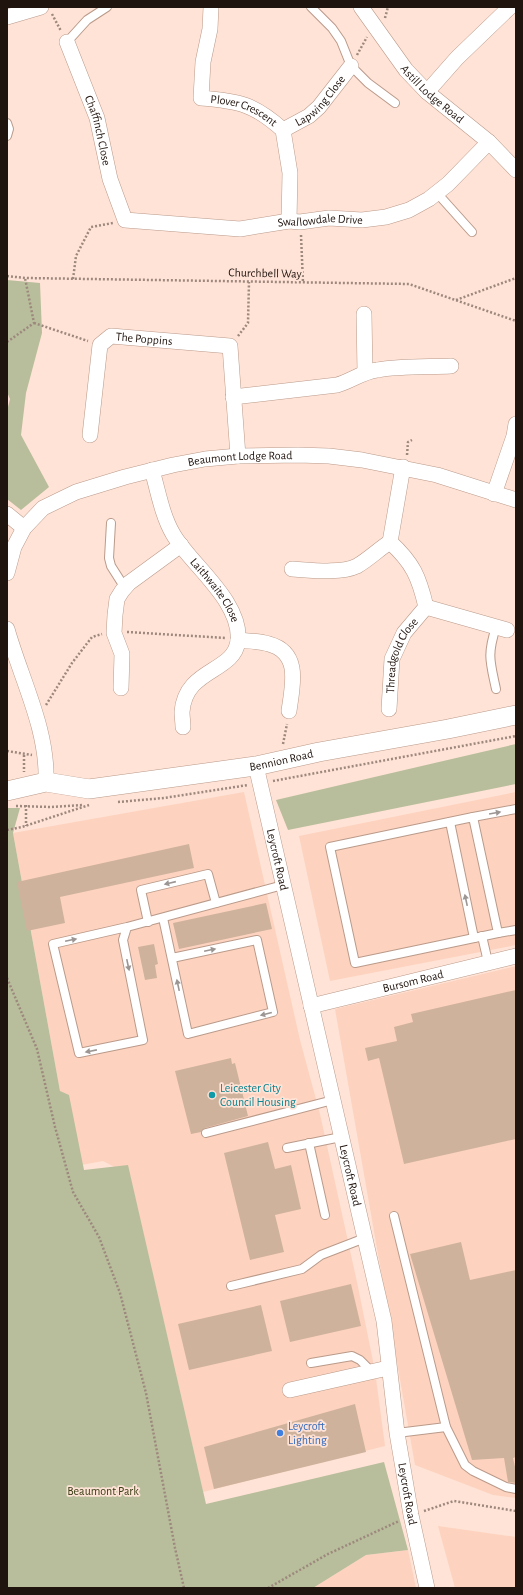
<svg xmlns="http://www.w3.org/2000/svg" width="523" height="1595" font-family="'Alegreya Sans',sans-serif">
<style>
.built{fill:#fdd3bf}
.green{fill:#b8be9b}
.building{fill:#cfb29c}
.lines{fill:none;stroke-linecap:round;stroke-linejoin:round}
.service-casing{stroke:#ba9a8a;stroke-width:10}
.minor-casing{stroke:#ba9a8a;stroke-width:16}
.tertiary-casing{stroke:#ba9a8a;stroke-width:20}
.path{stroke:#9d887e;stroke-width:2.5;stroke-dasharray:2 2;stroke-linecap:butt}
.service{stroke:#fff;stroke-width:8}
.minor{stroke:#fff;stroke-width:15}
.tertiary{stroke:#fff;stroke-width:19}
.oneway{fill:#9b9593}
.culture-dot{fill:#0f9aa8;stroke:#ffe3d6;stroke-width:1.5}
.shop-dot{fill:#3f7fe0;stroke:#ffe3d6;stroke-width:1.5}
.labels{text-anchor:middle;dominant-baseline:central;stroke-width:3.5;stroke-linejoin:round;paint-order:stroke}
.street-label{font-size:12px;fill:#20140e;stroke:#ffe3d6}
.culture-label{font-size:12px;fill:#0d838f;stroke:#ffe3d6;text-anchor:start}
.shop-label{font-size:12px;fill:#366cbe;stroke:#ffe3d6;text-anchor:start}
.park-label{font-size:12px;fill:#363b13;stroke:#ffe3d6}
</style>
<rect width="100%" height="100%" fill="#ffe3d6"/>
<g class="built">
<polygon points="244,792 300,1040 320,1114 357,1282 375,1371 385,1446 203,1492 130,1175 103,1161 76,1166 60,1091 13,833"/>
<polygon points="516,792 516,945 330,981 299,836"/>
<polygon points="516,966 516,1498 493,1495 415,1465 335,1009"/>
<polygon points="438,1526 516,1537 516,1588 455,1588"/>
<polygon points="408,1550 416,1588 313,1588 366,1555"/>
</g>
<g class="green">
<polygon points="7,280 40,283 42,333 26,393 21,435 49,487 21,510 7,499 7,411 10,399 7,392"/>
<polygon points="516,744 516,784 288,830 276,800"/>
<polygon points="7,808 20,808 13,833 60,1091 69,1095 84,1170 128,1165 206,1504 384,1462 408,1550 366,1555 313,1588 7,1588"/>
</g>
<g class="building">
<polygon points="189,844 194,868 60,897 65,923 27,931 17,882"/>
<polygon points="266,903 272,929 179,949 173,923"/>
<polygon points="154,944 158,964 155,965 157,978 145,980 138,947"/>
<polygon points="516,990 516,1139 404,1164 379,1058 368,1061 365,1048 397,1041 394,1027 413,1022 411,1014"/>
<polygon points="231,1058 232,1064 235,1063 248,1116 205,1128 201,1132 191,1134 175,1071"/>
<polygon points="268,1142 275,1169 291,1165 301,1209 275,1215 284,1252 250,1260 224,1153"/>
<polygon points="461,1242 470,1280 516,1270 516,1457 513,1458 516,1471 516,1483 508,1482 504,1458 472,1460 410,1254"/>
<polygon points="351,1284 361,1326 290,1342 280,1301"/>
<polygon points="261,1305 272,1351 189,1370 178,1324"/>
<polygon points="355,1404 366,1452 214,1489 204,1447"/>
</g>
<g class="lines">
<defs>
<g id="service">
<polyline points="311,7 332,28 341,41 351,66 368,83 395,103"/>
<polyline points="67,42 87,20 107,7"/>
<polyline points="7,123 9,129 7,136"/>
<polyline points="437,193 472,232"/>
<polyline points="111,523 109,558 111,566 125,588"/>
<path d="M496 689C490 661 487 655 496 627"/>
<polygon points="473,817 498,933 355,963 330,847"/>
<polyline points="473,817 516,809"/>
<polyline points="450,822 474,938"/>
<polyline points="163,918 188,1034 273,1012 257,940 172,958"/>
<polyline points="148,922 141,890 208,874 216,903"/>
<polyline points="127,927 123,940 143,1040 79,1053 53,944 127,927 283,885"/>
<polyline points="498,933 516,930"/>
<polyline points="482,936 488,962"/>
<polyline points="206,1133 333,1100"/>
<polyline points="309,1143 325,1215"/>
<polyline points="287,1148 341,1137"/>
<polyline points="394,1216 446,1427 465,1465 473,1471 506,1487 516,1489"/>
<polyline points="231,1286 302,1269 321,1255 365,1238"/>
<polyline points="311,1363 352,1356 360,1360 372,1372"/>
<polyline points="397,1433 446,1427"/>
</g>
<g id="minor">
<path id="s1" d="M211 7 210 29 203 62 201 98C239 101 254 104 283 130L290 173 289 221"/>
<path id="s2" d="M361 7 406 70 427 92 489 142 516 170"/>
<polyline points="7,17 41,7"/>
<path id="s3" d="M67 42 97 118 110 179 125 220 240 229 289 221 300 222 329 218 362 220 386 217 409 210 429 199 448 184 489 142"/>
<polyline points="427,92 457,58 510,7"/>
<path id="s4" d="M283 130 309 116 319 107 351 66"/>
<polyline points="364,314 365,372"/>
<path d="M233 397 337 385C351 381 362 372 377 370 399 366 428 367 451 366"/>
<path id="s5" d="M90 435 100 345 111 336 230 346 238 456"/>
<path id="s6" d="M152 470C158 491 162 515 173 534 190 564 242 601 238 641 234 673 185 668 182 712 182 717 183 722 183 727"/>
<polyline points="494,494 514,436 516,424"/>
<polyline points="7,514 24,528"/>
<path d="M292 569C310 570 340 574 357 566 369 559 379 549 390 542"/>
<path id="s7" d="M7 573 14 547 24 528 43 508 76 492 125 477 173 465 205 459 238 456 298 455 329 456 362 460 437 475 516 500"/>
<polyline points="426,607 507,630"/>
<path d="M7 629C21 679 48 729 46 782"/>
<path d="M238 640C248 641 259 641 269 644 302 653 292 687 289 711"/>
<polyline points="121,688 122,654 114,633 115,615 117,599 122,591 129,583 181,545"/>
<path id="s8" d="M389 709 392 659 404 633 426 607C419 577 413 563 390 542L403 467"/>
<path id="s9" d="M256 766 384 1321 397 1433 411 1515 427 1588"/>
<path id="s10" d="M311 1006 516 956"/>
<polyline points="290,1390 388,1368"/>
</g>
<g id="tertiary">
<path id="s11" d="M7 791 46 782 89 789 256 766 319 752 448 729 516 715"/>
</g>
</defs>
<use href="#service" class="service-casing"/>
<use href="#minor" class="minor-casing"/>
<use href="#tertiary" class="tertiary-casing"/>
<g class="path">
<polyline points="52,14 61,31"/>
<polyline points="385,18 388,7"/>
<polyline points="357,55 367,37"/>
<polyline points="301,235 303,283"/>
<polyline points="7,276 25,278 409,284 516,321"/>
<polyline points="73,279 76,256 91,227 113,223"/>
<polyline points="456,300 516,278"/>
<polyline points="34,323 88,341"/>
<polyline points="238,336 248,323 249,282"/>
<polyline points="7,342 34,323 25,278"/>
<polyline points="407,455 408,442 412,440"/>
<polyline points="127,632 226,638"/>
<polyline points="46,705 72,663 92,637 102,634"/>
<polyline points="283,744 287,724"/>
<polyline points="7,751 32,755"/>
<polyline points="24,755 24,772"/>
<polyline points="273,781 516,736"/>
<polyline points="118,802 164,798 248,785"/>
<polyline points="26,805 26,826"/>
<polyline points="16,806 51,807 83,805"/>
<polyline points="7,830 22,827 89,805"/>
<polyline points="7,978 37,1049 55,1127 73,1192 99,1237 120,1293 146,1393 175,1548 184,1588"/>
<polyline points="424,1511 454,1501 516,1511"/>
<polyline points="268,1588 328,1554 399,1521"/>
</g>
<use href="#service" class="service"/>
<use href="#minor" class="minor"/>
<use href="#tertiary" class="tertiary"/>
</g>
<defs><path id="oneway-solid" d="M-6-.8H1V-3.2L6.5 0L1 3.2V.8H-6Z"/></defs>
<g class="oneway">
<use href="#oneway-solid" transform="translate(495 813) rotate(-10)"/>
<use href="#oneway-solid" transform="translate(170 883) rotate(167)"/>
<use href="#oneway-solid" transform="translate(466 900) rotate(-102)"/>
<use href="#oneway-solid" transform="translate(71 940) rotate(-12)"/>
<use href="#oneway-solid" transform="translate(210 950) rotate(-12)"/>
<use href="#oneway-solid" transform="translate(128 965) rotate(78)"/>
<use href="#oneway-solid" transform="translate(178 985) rotate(-102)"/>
<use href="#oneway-solid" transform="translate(266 1014) rotate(166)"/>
<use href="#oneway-solid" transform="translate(91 1051) rotate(169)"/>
</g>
<circle class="culture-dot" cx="212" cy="1095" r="4"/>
<circle class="shop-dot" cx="280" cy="1433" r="4"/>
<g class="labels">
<g class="street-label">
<text stroke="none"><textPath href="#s2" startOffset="113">Astill Lodge Road</textPath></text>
<text stroke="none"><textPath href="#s4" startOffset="48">Lapwing Close</textPath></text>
<text stroke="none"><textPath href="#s1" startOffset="137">Plover Crescent</textPath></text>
<text stroke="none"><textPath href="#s3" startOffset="94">Chaffinch Close</textPath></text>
<text stroke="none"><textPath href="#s3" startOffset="384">Swallowdale Drive</textPath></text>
<text transform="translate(265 273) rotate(1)">Churchbell Way</text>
<text stroke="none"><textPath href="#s5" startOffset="138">The Poppins</textPath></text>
<text stroke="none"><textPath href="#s7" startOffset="281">Beaumont Lodge Road</textPath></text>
<text stroke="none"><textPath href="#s6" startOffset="138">Laithwaite Close</textPath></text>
<text stroke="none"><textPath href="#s8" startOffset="56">Threadgold Close</textPath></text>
<text stroke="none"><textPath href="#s11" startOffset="278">Bennion Road</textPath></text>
<text stroke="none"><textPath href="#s9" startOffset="96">Leycroft Road</textPath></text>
<text stroke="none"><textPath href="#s10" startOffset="105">Bursom Road</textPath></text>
<text stroke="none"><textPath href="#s9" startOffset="420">Leycroft Road</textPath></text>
<text stroke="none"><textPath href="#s9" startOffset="744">Leycroft Road</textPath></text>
</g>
<g class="culture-label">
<text x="220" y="1088">Leicester City<tspan x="220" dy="14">Council Housing</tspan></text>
</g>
<g class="shop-label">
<text x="288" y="1426">Leycroft<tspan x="288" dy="14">Lighting</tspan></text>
</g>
<g class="park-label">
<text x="103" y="1491">Beaumont Park</text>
</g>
</g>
<rect width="523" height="1595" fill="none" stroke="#20140e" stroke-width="16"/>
</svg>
